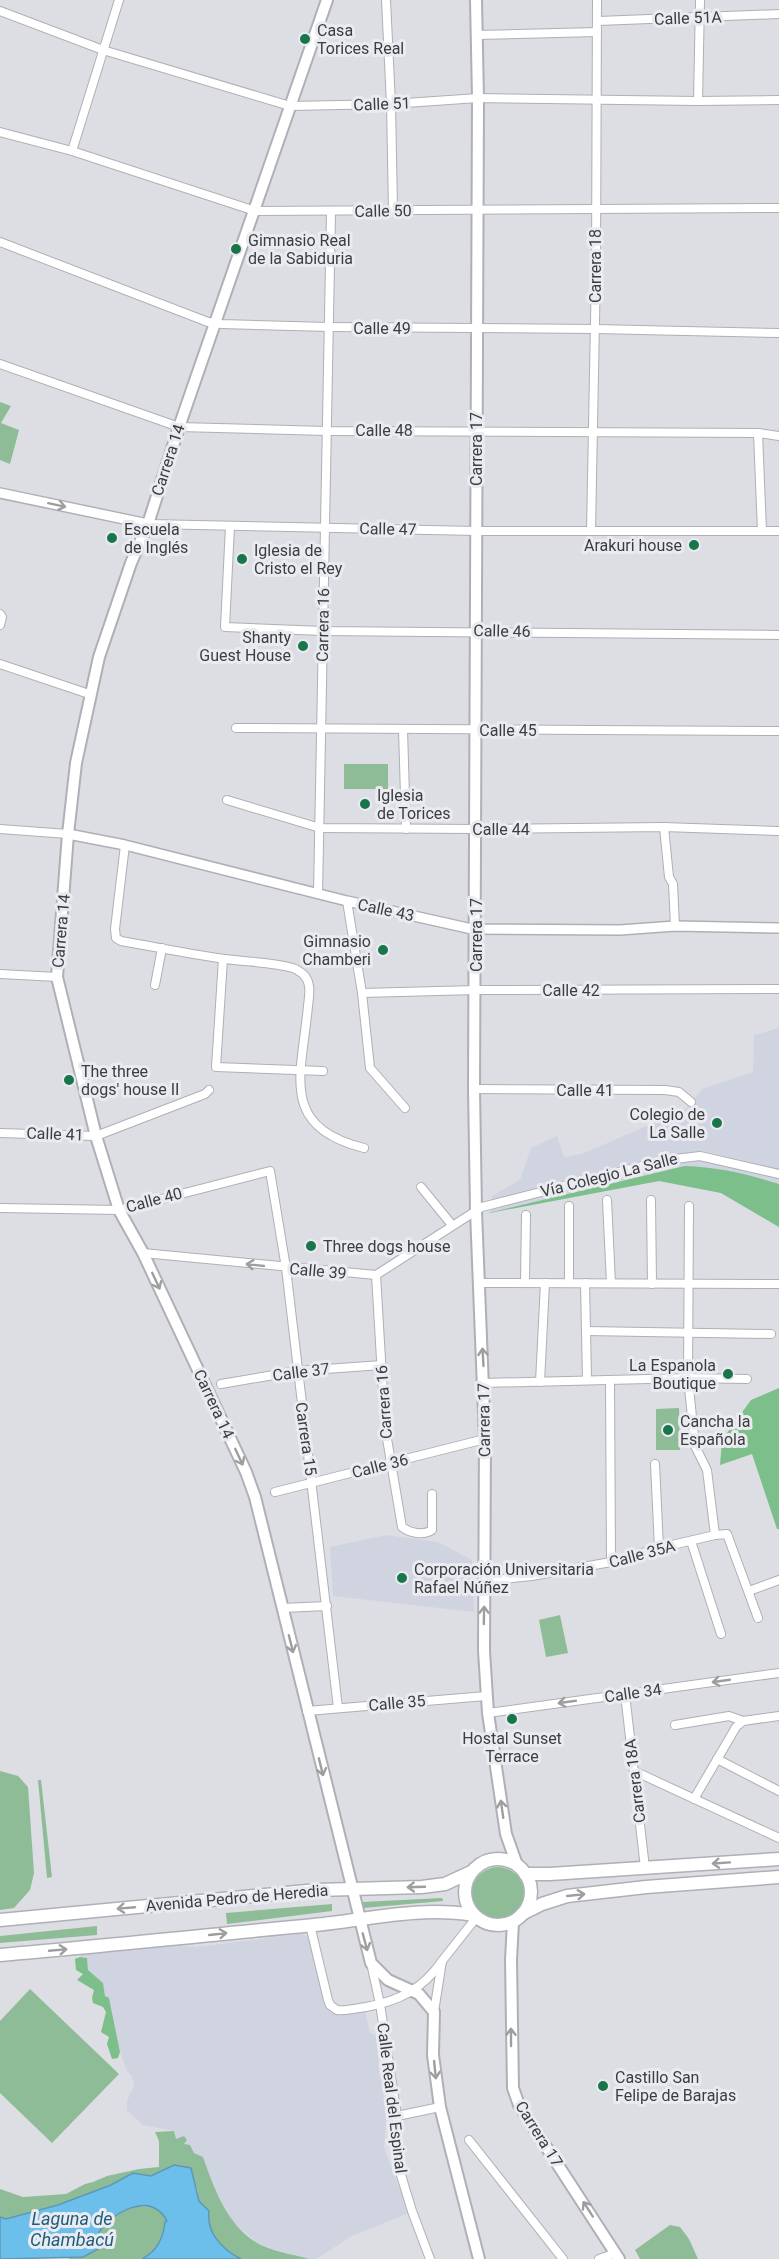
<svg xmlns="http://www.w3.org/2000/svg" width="779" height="2259" font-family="Roboto,sans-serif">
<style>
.built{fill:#d0d3e0}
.green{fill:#8ebc97}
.forest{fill:#7cbf8a}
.water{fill:#6cbfea;stroke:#5e98b7;stroke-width:1.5}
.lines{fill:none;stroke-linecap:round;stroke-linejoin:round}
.minor-casing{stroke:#aeb0b5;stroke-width:10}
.tertiary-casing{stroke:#aeb0b5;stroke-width:12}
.secondary-casing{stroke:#aeb0b5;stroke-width:14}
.trunk-casing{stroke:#aeb0b5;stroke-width:15}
.minor{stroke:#fff;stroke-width:8}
.tertiary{stroke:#fff;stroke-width:9}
.secondary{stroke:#fff;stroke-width:10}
.trunk{stroke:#fff;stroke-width:12}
.oneway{stroke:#9e9e9f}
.poi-dot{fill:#19754a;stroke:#eaebf1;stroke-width:2}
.labels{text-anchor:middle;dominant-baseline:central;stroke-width:6;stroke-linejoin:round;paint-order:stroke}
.street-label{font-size:16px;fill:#3c3d3f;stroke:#eaebf1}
.poi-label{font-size:16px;fill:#3c3d3f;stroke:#eaebf1;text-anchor:start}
.water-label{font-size:18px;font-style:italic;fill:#1e5d7b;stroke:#eaebf1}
</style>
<rect width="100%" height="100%" fill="#dddee4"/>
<g class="built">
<polygon points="779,1028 779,1227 721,1193 659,1181 490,1213 492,1196 520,1180 531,1148 557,1136 564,1157 582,1154 686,1109 702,1089 753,1072 754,1035"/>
<polygon points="386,1535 438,1542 472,1560 474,1612 333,1596 330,1547"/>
<polygon points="301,1934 307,1936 310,1941 323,1998 327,2008 333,2013 340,2014 365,2010 370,2033 378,2036 379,2075 383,2078 387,2111 384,2148 409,2213 352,2236 316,2259 309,2259 267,2248 255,2241 231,2220 213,2186 203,2157 194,2153 176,2140 174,2131 143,2125 127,2110 127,2101 134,2086 132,2076 127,2071 118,2046 111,2005 105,1996 103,1983 88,1970 87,1958 80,1957 79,1950 97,1949 102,1953 109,1951 116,1952 121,1947 135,1951 141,1948 172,1945 196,1947"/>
</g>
<g class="green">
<polygon points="0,402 11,406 1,423 19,430 10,464 0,460"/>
<rect x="344" y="764" width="44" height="25"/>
<polygon points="679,1408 680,1450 656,1450 656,1409"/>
<polygon points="560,1615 568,1653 546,1657 539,1620"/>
<polygon points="0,1771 18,1776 28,1787 34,1873 30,1890 14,1908 0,1910"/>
<polygon points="38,1780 41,1780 52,1877 47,1878"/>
<circle cx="498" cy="1893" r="26"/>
<polygon points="442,1898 443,1901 363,1908 362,1902"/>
<polygon points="332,1904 332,1911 227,1924 226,1913"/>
<polygon points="97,1926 97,1935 0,1943 0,1936"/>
<polygon points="30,1989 119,2074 52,2143 0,2093 0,2021"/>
<path d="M174 2131 176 2139 184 2136 187 2140 184 2144 190 2145 194 2153 203 2157C215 2191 230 2234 268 2248 281 2253 296 2255 309 2259H241C223 2250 206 2233 209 2211L199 2201 197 2188 174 2165 151 2176 133 2173 111 2185 58 2205 6 2219 0 2217V2189L23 2197 66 2194 85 2184 93 2182 107 2176 139 2169 159 2167V2141L155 2132Z"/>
<path d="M133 2206C151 2208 158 2204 167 2221 163 2227 165 2229 163 2236 160 2246 151 2254 142 2259H68C90 2241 107 2218 133 2206Z"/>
<polygon points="670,2225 680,2227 689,2239 698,2259 640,2259 635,2250"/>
</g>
<g class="forest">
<path d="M685 1166C718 1167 747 1174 779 1184V1227L721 1193 659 1181 484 1214Z"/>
<polygon points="779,1388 779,1529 777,1529 752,1454 720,1465 722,1440 751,1400"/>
<polygon points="80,1957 87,1958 88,1970 103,1983 105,1996 109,1998 120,2052 118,2058 112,2059 107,2044 109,2037 101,2032 106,2012 103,2007 93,2003 92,1998 94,1990 77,1980 83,1974 76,1970 75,1959"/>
</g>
<path class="water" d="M174 2165 191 2168 199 2201 209 2211C206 2233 223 2250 241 2259H142C157 2251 163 2239 165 2222L167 2221C151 2191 114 2211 99 2232L102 2247 83 2257 0 2259V2217L6 2219 58 2205 111 2185 133 2173 151 2176Z"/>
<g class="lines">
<defs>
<g id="minor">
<polyline points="386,0 391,104 393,210"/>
<polyline points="0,11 103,50 290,106 391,104 478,98 698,101 779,100"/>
<polyline points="598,21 779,14"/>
<polyline points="477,35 597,32"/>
<polyline points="698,101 700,0"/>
<polyline points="0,132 72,151 255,211 779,208"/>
<polyline points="72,151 119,0"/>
<polyline points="0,242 208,322 222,324 329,327 595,329 779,333"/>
<polyline points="0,364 179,427 326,431 758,433 779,436"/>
<polyline points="758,433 762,531"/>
<polyline points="148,524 476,531 779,531"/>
<polyline points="230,526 225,627 323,631 779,635"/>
<polyline points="591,531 596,269 597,0"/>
<polyline points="0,614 2,617 0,625"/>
<polyline points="0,664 89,694"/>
<polyline points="236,728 779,731"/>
<polyline points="403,729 406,829"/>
<polyline points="227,800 320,828 476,829 664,827 779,831"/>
<polyline points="664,827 669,877 673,884 675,926"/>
<polyline points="0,829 68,834"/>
<path d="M125 845 115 929 116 938 121 941C156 947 190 954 225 959 247 962 272 962 293 968 296 969 302 973 304 975 312 984 309 996 308 1006 302 1073 278 1127 364 1148"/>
<polyline points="318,894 331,211"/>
<polyline points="347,901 362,993 370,1068 405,1108"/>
<polyline points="223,959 216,1067 323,1071"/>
<polyline points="0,974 57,977"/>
<polyline points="155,985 162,948"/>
<polyline points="362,993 476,990 779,989"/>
<polyline points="474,1089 665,1090 679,1092 691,1102"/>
<polyline points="0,1133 96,1136 205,1094 209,1090"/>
<polyline points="421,1187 452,1225"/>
<polyline points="607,1200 611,1283"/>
<polyline points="651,1200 652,1284"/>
<polyline points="689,1206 688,1378 695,1446 707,1470 715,1535"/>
<polyline points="0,1208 119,1210 270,1171 286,1268 338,1708"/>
<polyline points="143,1253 376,1275 482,1207 666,1160 700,1156 779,1174"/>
<path d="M376 1275 385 1427 402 1527C410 1533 423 1536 432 1530V1494"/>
<polyline points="479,1283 779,1284"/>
<polyline points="525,1283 526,1215"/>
<polyline points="569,1283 569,1206"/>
<polyline points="585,1283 587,1380"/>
<polyline points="586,1331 771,1334"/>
<polyline points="610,1380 611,1562"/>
<polyline points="540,1382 545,1283"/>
<polyline points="484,1383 688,1378 747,1379"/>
<polyline points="221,1384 297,1371 382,1365"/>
<polyline points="655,1464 659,1548"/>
<polyline points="275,1492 485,1439"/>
<polyline points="691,1541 721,1634"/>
<polyline points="485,1581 532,1576 611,1562 659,1548 715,1535 727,1534 758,1618"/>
<polyline points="749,1591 779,1580"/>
<polyline points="282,1608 327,1606"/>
<polyline points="625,1694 645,1868"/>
<polyline points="307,1711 486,1696"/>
<polyline points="488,1713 779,1673"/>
<polyline points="675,1725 729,1716 743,1721"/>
<polyline points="717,1759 779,1791"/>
<polyline points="634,1771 779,1838"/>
<polyline points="694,1799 736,1727 743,1721 779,1716"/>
<path d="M310 1925 328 2000 330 2005 337 2010C347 2011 357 2008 366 2007 399 2001 423 1989 442 1961"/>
<polyline points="371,1963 380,2004 397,2116 397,2162 412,2211 430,2259"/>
<polyline points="434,2012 442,1961 476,1918"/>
<polyline points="397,2116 440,2107"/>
<polyline points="469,2140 563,2259"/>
<polyline points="599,2259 616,2253"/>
</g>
<g id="tertiary">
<polyline points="0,493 148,524"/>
<polyline points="68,834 125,845 347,901 472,929 620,930 675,926 779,928"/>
</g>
<g id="secondary">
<polyline points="327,0 179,427 148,524 131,563 99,657 76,763 68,834 57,977 96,1136 119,1210 143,1253 246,1472 255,1497 371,1963 388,1980 419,1994 434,2012 433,2055 440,2107 479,2259"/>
<polyline points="476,0 478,98 474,1089 476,1211 485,1439 484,1651 488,1713 506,1834 517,1865"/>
<polyline points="513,1922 511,1960 513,2088 519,2105 619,2259"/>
</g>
<g id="trunk">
<circle cx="498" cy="1892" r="33"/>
<polyline points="525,1874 550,1874 779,1859"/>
<polyline points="522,1914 542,1904 567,1896 646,1887 779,1877"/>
<polyline points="0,1920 317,1890 422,1887 445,1884 471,1872"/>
<path d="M0 1955C105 1946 209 1935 314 1925 366 1920 420 1906 473 1915"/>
</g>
</defs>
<use href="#minor" class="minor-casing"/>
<use href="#tertiary" class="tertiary-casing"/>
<use href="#secondary" class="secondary-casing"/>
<use href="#trunk" class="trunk-casing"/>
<use href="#minor" class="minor"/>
<use href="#tertiary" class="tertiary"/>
<use href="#secondary" class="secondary"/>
<use href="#trunk" class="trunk"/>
</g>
<defs><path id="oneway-shaft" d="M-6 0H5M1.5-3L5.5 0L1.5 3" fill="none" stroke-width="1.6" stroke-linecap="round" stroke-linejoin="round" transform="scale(1.5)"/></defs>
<g class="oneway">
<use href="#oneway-shaft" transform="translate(57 505) rotate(12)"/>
<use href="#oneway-shaft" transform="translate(255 1265) rotate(-174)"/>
<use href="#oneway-shaft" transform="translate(156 1281) rotate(65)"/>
<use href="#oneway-shaft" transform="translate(483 1357) rotate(-93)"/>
<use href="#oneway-shaft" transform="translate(239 1457) rotate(65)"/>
<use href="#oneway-shaft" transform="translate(484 1615) rotate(-89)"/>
<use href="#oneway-shaft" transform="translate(291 1644) rotate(76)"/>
<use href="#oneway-shaft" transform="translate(721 1681) rotate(172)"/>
<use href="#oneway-shaft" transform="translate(567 1702) rotate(172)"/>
<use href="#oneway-shaft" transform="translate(321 1767) rotate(76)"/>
<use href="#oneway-shaft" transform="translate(502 1809) rotate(-98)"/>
<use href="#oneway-shaft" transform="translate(721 1863) rotate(176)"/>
<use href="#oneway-shaft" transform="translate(416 1887) rotate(178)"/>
<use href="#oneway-shaft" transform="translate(576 1895) rotate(-6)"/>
<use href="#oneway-shaft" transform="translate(126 1908) rotate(175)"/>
<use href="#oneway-shaft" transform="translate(218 1934) rotate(-6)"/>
<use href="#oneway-shaft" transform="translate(365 1942) rotate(75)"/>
<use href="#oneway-shaft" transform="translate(58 1950) rotate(-5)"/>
<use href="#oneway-shaft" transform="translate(511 2037) rotate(-90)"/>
<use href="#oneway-shaft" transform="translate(435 2070) rotate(84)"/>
<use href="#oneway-shaft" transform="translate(588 2209) rotate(-123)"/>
</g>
<g class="poi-dot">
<circle cx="305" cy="39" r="6"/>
<circle cx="236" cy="249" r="6"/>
<circle cx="112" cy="538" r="6"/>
<circle cx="694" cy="545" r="6"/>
<circle cx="242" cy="559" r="6"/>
<circle cx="303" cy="646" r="6"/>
<circle cx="365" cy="804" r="6"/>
<circle cx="383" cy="950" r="6"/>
<circle cx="69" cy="1080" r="6"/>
<circle cx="717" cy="1123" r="6"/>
<circle cx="311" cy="1246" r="6"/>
<circle cx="728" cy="1374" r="6"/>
<circle cx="668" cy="1430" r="6"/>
<circle cx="402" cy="1578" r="6"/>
<circle cx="512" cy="1719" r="6"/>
<circle cx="603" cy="2086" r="6"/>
</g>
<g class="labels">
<g class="street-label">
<text transform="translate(688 18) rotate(-2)">Calle 51A</text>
<text transform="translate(382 104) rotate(-2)">Calle 51</text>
<text transform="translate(383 211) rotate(-1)">Calle 50</text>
<text transform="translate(595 266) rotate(-90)">Carrera 18</text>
<text x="382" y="328">Calle 49</text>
<text x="384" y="430">Calle 48</text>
<text transform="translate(476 449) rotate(-90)">Carrera 17</text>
<text transform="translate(168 460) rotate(-72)">Carrera 14</text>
<text transform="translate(388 529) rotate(1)">Calle 47</text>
<text transform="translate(323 625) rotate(-89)">Carrera 16</text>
<text transform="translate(502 631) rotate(1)">Calle 46</text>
<text x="508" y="730">Calle 45</text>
<text x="501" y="829">Calle 44</text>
<text transform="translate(386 910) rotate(12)">Calle 43</text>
<text transform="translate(61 931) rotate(-85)">Carrera 14</text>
<text transform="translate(476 935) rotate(-90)">Carrera 17</text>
<text x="571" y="990">Calle 42</text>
<text x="585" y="1090">Calle 41</text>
<text transform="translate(55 1134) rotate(2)">Calle 41</text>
<text transform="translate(609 1175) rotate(-14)">Vía Colegio La Salle</text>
<text transform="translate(154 1200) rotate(-15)">Calle 40</text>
<text transform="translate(318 1271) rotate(5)">Calle 39</text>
<text transform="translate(301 1372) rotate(-7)">Calle 37</text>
<text transform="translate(384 1402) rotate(-94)">Carrera 16</text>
<text transform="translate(214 1404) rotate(65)">Carrera 14</text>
<text transform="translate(484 1420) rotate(-91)">Carrera 17</text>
<text transform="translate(306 1439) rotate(82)">Carrera 15</text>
<text transform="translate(380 1466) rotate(-14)">Calle 36</text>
<text transform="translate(642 1554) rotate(-15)">Calle 35A</text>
<text transform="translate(633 1693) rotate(-8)">Calle 34</text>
<text transform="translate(397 1703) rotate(-5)">Calle 35</text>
<text transform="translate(635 1781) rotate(-97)">Carrera 18A</text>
<text transform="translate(237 1898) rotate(-5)">Avenida Pedro de Heredia</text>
<text transform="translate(392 2098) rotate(83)">Calle Real del Espinal</text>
<text transform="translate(539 2134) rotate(58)">Carrera 17</text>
</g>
<g class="poi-label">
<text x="317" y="30">Casa<tspan x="317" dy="18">Torices Real</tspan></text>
<text x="248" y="240">Gimnasio Real<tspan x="248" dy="18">de la Sabiduria</tspan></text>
<text x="124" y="529">Escuela<tspan x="124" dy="18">de Inglés</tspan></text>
<text x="682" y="545" text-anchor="end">Arakuri house</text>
<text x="254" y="550">Iglesia de<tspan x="254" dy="18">Cristo el Rey</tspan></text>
<text x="291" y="637" text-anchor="end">Shanty<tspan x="291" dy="18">Guest House</tspan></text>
<text x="377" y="795">Iglesia<tspan x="377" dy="18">de Torices</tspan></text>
<text x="371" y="941" text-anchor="end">Gimnasio<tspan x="371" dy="18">Chamberi</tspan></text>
<text x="81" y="1071">The three<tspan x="81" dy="18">dogs' house II</tspan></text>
<text x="705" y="1114" text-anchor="end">Colegio de<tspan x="705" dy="18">La Salle</tspan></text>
<text x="323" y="1246">Three dogs house</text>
<text x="716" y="1365" text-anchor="end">La Espanola<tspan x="716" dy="18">Boutique</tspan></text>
<text x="680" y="1421">Cancha la<tspan x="680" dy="18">Española</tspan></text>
<text x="414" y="1569">Corporación Universitaria<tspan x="414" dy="18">Rafael Núñez</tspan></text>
<text x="512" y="1738" text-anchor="middle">Hostal Sunset<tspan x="512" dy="18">Terrace</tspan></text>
<text x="615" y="2077">Castillo San<tspan x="615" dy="18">Felipe de Barajas</tspan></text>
</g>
<g class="water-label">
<text x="72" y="2218">Laguna de<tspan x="72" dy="21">Chambacú</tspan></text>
</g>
</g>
</svg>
